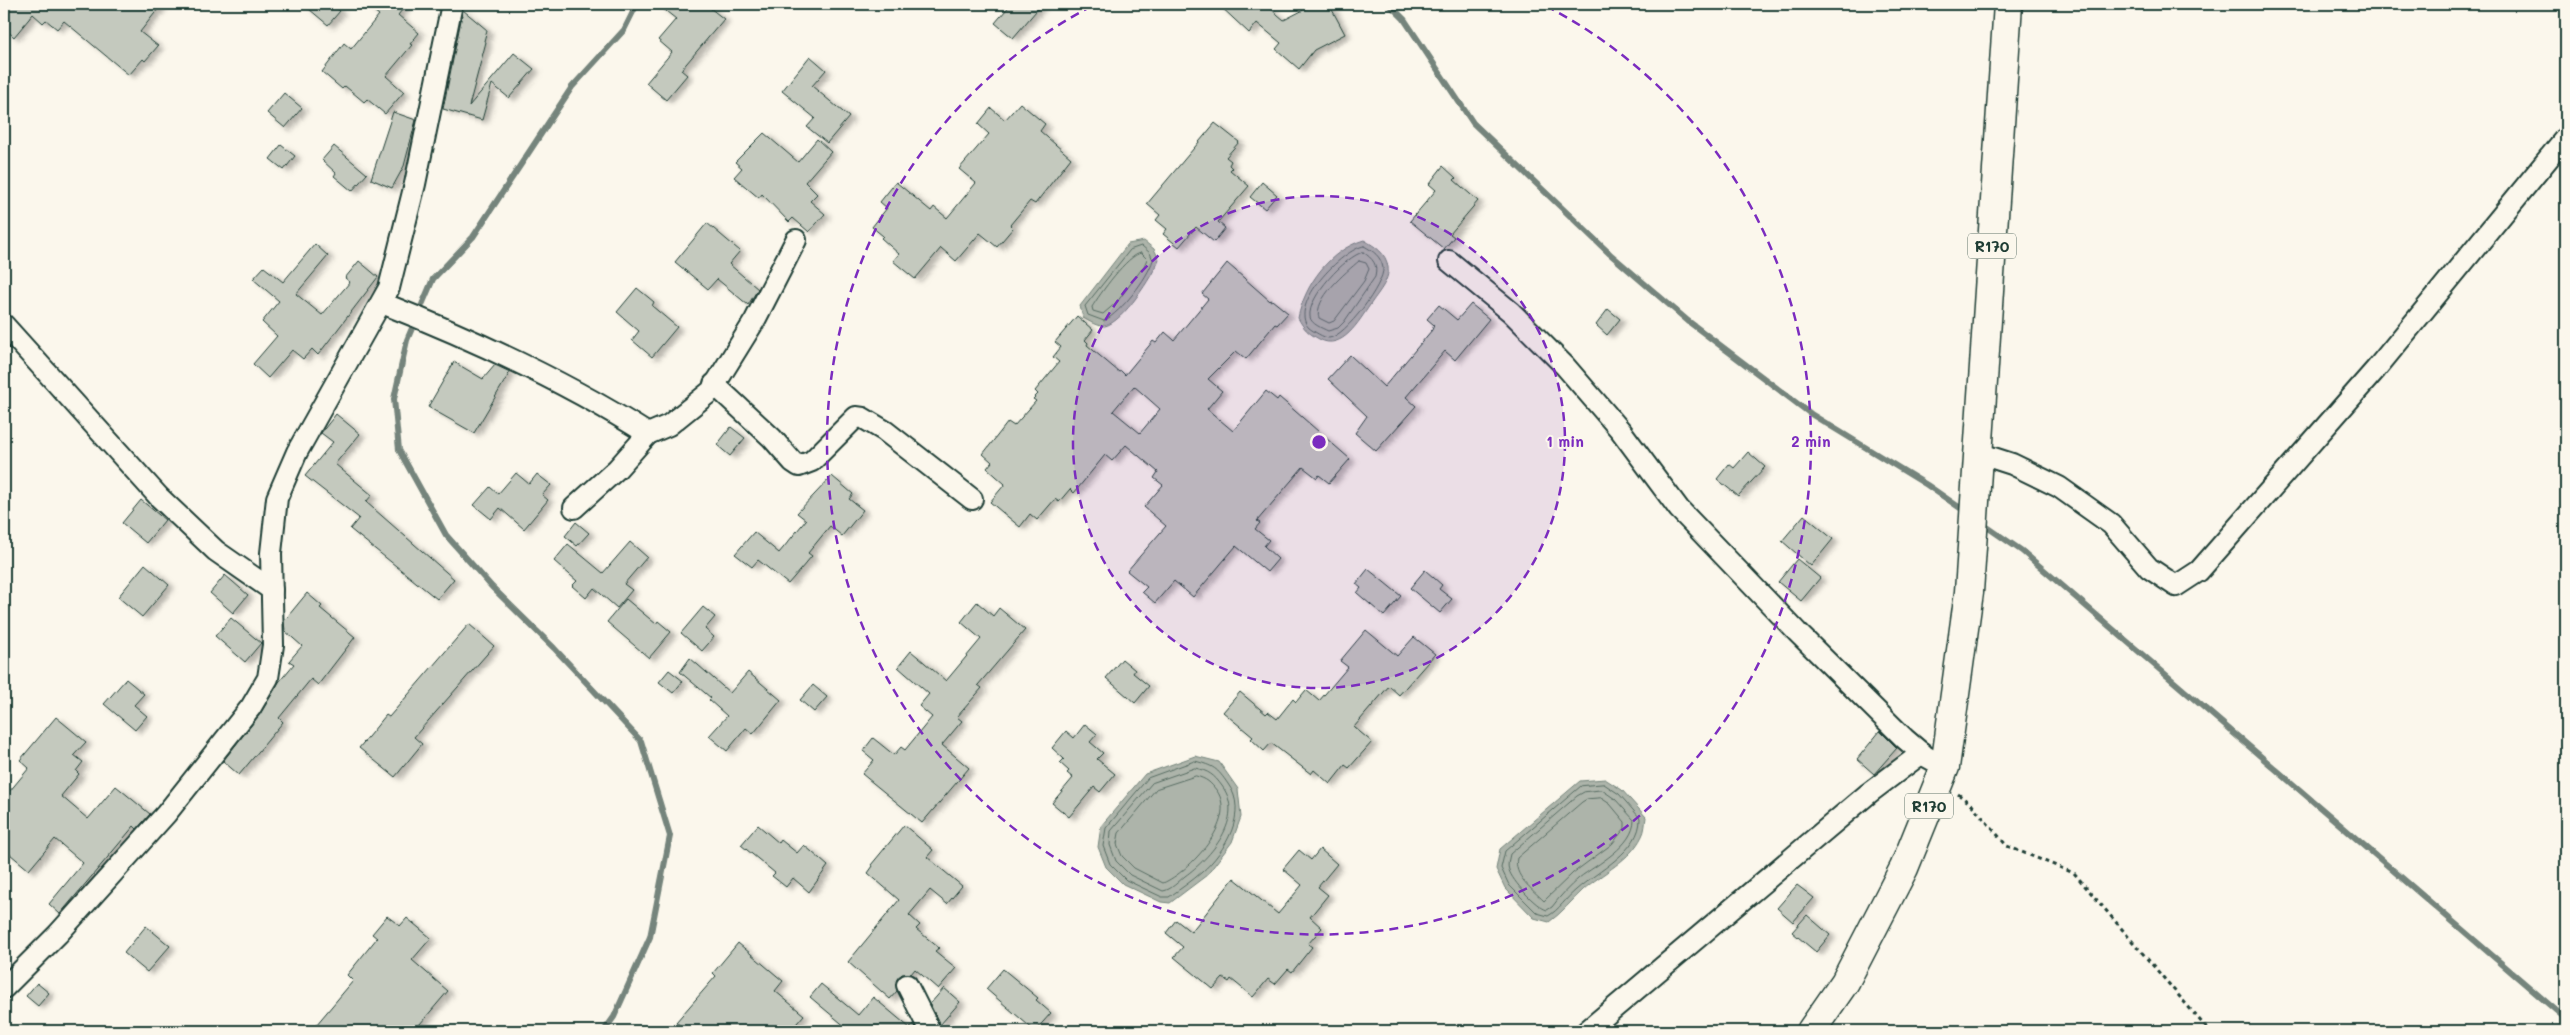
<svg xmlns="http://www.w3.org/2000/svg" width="2570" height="1035" font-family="Mali,sans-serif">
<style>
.water{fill:#adb4aa;stroke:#74847b}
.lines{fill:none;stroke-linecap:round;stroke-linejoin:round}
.shore{stroke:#586d63;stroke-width:1}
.stream{stroke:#74847b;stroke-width:6}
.building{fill:#c4c9be;stroke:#1f3d34;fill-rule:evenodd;filter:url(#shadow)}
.minor-casing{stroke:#1f3d34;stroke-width:24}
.primary-casing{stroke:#1f3d34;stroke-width:31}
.path{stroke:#1f3d34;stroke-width:3;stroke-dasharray:4 4;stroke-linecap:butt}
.minor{stroke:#fbf7ec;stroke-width:20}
.primary{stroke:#fbf7ec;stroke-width:28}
.ring{fill:none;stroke:#7b2cbf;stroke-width:2.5;stroke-dasharray:9 6}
.labels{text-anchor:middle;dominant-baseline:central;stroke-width:4;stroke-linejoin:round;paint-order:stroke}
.shield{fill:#fbf7ec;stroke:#61756b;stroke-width:1}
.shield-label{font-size:15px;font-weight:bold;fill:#1f3d34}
.centre{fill:#7b2cbf;stroke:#fbf7ec;stroke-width:2.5}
.ring-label{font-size:15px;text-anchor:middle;font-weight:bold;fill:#7b2cbf;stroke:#fbf7ec;stroke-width:4;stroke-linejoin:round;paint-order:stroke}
</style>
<defs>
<filter id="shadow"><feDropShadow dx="5.5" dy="3" stdDeviation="2.5" flood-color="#0004"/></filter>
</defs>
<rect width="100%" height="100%" fill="#fbf7ec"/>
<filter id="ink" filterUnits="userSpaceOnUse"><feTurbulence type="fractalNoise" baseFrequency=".02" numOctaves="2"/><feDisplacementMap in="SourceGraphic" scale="10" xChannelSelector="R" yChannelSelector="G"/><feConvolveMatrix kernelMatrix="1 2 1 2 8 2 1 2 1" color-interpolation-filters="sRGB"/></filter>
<g filter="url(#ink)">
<g class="water">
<path d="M1364 240C1376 247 1386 253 1388 267 1390 281 1377 294 1370 305 1359 321 1342 352 1319 339 1308 333 1304 329 1298 318 1305 284 1330 250 1364 240Z"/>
<path d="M1144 241 1154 249 1159 259C1153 276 1123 322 1105 326 1097 327 1089 321 1083 318L1080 306 1128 244Z"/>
<polygon points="1195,756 1219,762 1238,789 1241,817 1232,842 1207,875 1170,903 1161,902 1123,884 1106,867 1098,847 1101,826 1145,774"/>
<path d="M1605 779 1622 790 1646 817C1645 823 1645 831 1642 836 1631 860 1602 873 1583 890 1571 901 1562 913 1549 922L1534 918 1505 888 1496 869 1500 849 1580 781Z"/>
</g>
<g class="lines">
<g class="shore">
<path d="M1142 246 1150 253 1153 260C1147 279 1122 311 1104 321L1088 315 1085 306 1130 250Z"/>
<path d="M1364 246C1373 251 1381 256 1383 268 1385 283 1345 337 1329 338 1324 338 1313 331 1309 328 1287 305 1343 249 1364 246Z"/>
<path d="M1363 252C1373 259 1378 264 1375 277L1344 322 1338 328 1328 331C1322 328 1311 324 1310 317 1307 297 1346 256 1363 252Z"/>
<path d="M1141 253 1147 259 1144 266 1117 302 1103 314 1093 311 1092 307C1100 294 1127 255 1141 253Z"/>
<path d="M1359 261 1366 263 1369 269 1364 281 1334 321 1329 323 1319 318C1313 299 1346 272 1359 261Z"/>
<path d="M1195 761C1214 766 1217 768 1228 784 1249 812 1225 852 1202 872 1192 881 1180 889 1169 897H1162L1126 880 1110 864 1103 846 1106 828 1148 778Z"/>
<path d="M1195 768C1209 771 1214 775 1222 786 1246 818 1210 858 1185 876 1179 881 1171 890 1163 891L1130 875 1116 861 1110 845 1111 831 1152 783Z"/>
<path d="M1196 776C1207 779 1210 782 1217 791 1238 821 1189 872 1163 883L1134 868 1122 856 1117 844 1119 833 1156 789Z"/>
<path d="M1604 784 1619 794 1640 818C1641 851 1597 871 1576 890 1566 898 1559 910 1548 916L1537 913 1509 885 1501 868 1505 851 1581 786Z"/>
<path d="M1602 790 1615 799 1634 820C1634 846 1597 864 1579 878 1569 887 1560 896 1552 907L1547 910C1536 907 1512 881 1509 870 1507 865 1509 859 1510 854L1577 796 1584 792Z"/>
<path d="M1601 798 1610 804 1625 822V828L1612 844 1573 873 1544 901C1532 889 1513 876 1517 858L1582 802 1587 799Z"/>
</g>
<g class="stream">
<polyline points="1389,4 1404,19 1473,123 1610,254 1688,321 1811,414 1927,485 1966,512"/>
<polyline points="1980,522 2022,551 2566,1019"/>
<polyline points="604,1031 614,1017 650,937 670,836 641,741 554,648 492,587 446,535 399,450 394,399 407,340 433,279 473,237 572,87 624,30 637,4"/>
</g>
</g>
<g class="building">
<polygon points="9,4 162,4 140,32 158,46 145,61 143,59 129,75 64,21 57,29 46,20 43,23 33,14 14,37 4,28 4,10"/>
<polygon points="303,4 331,4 340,11 328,25"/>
<polygon points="365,4 407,4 398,15 419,33 410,44 412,45 386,76 404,92 385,114 367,99 364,102 345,86 342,89 322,72 344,43 351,49 379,15"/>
<polygon points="657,4 705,4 724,19 681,70 687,75 666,100 646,83 672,52 658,40 676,19"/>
<polygon points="1011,4 1042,4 1013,38 995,23"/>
<polygon points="1218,4 1265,4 1284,20 1315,4 1329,4 1345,34 1314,50 1299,69 1276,49 1281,43 1257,23 1249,33"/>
<polygon points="463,10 487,30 484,41 486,42 469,106 514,53 534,69 509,98 492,84 482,120 443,109"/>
<polygon points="810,56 826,70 812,86 849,117 827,143 807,127 815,118 782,91"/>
<polygon points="284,93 302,108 285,128 267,113"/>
<polygon points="1020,103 1045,124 1040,131 1071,158 1035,204 1030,201 1010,225 1013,228 997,247 980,233 956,261 941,248 915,279 893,261 899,254 881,238 883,236 872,227 887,208 880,202 896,182 931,211 934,207 947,218 976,183 959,169 989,134 978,124 991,108 1005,120"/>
<polygon points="393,112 416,120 404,166 392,188 371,179"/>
<polygon points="1215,123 1239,142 1226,157 1231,161 1229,165 1232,168 1230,170 1249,186 1218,222 1225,228 1214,242 1196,227 1179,247 1163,234 1167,229 1156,220 1160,215 1147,204"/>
<polygon points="764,133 798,162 817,139 831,152 805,182 817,194 810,201 825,214 809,232 793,218 789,222 762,194 759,198 734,177 742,168 735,162"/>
<polygon points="281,145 295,156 284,170 270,159"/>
<polygon points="334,146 367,174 352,191 334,176 336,173 322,160"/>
<polygon points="1443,166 1456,178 1454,180 1478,201 1450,234 1454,237 1444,249 1410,221 1436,190 1429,184"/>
<polygon points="1262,182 1277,195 1265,209 1250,197"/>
<polygon points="707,223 740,251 729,264 758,289 748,305 717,279 708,289 675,262"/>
<polygon points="315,244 328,256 296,294 322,315 350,282 345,278 359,261 378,277 318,355 312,349 303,359 292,350 268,378 253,364 277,336 262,322 279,301 253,279 264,267 283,282"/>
<path d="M1227 263 1270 301 1272 300 1288 313 1277 325 1275 324 1246 359 1236 351 1208 379 1222 391 1207 409 1233 431 1266 391 1277 400 1279 397 1350 459 1329 483 1319 475 1317 478 1303 467 1257 521 1260 523 1255 529 1269 540 1264 546 1278 559 1267 572 1236 546 1193 597 1174 581 1155 603 1142 592 1147 587 1127 571 1166 526 1144 507 1163 485 1154 478 1158 472 1126 445 1112 461 1105 455 1074 493 1070 489 1059 502 1055 499 1037 520 1030 514 1020 527 990 502 1005 484 987 468 992 462 983 454 1008 422 1014 426 1036 401 1033 399 1038 394 1035 391 1059 362 1053 357 1061 347 1055 342 1077 316 1093 330 1085 340 1088 343 1087 345 1119 372 1121 371 1125 375 1153 341 1156 343 1165 332 1174 340 1208 299 1202 294ZM1134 386 1160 409 1140 433 1113 411Z"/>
<polygon points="637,288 654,302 652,306 677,327 652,357 632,340 639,331 617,312"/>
<polygon points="1471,304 1489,319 1455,360 1445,351 1406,397 1416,406 1376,451 1355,433 1367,416 1328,379 1350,355 1384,387 1432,330 1434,325 1427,319 1439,305 1457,320"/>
<polygon points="1608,309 1620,319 1607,335 1596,325"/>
<polygon points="454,362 483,379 495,365 510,372 474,433 428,407"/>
<polygon points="336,414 360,434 335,464 372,495 366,502 454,579 437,599 350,529 359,518 305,476 333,442 321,433"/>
<polygon points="731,427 745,438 730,456 717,445"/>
<polygon points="1748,452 1765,467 1738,496 1717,479 1729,464 1734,468"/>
<polygon points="516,473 529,484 537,474 551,485 542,495 548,500 524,529 500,508 491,519 474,505 490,487 498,494"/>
<polygon points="832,476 853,494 849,499 863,510 842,536 830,526 808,553 812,556 788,584 758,560 752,567 735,554 754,532 779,553 806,520 797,513"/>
<polygon points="141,500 165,520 146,543 122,523"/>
<polygon points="1804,515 1833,539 1811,566 1782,541"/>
<polygon points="576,522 589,533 577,546 565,536"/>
<polygon points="630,542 647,557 624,584 632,590 617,608 594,588 586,598 572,586 577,581 554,561 568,544 603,573"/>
<polygon points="1797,559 1820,578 1801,601 1778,582"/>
<polygon points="145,564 169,585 142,617 118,597"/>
<polygon points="1368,569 1401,596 1384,616 1357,593 1361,588 1356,584"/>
<polygon points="1425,570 1442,585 1439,589 1452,599 1440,613 1410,588"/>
<polygon points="225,575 248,595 233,613 210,593"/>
<polygon points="307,593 322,606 320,608 355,637 318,685 311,679 279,718 283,722 239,775 223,761 260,714 279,682 294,664 289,661 302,646 285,631 284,621"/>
<polygon points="626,599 656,624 658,621 671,632 649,658 607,622"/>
<polygon points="977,602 993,616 999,608 1025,630 978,685 982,688 957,717 962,721 942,745 969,768 922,823 862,774 874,760 863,751 873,738 894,755 901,747 905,750 932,717 919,706 929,694 898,667 911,651 946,681 981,639 961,622"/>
<polygon points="703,607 715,617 705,629 714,637 702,651 681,633"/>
<polygon points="231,618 261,643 245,662 215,636"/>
<polygon points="469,624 494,646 414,737 422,744 395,777 359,748 386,715 389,717"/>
<polygon points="1366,630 1397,656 1414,637 1435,654 1399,695 1389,686 1354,727 1372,742 1349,768 1345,765 1330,784 1314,770 1311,774 1271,743 1264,751 1251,739 1253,737 1223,712 1240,692 1266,714 1268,712 1277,719 1293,699 1296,702 1306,690 1319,701 1348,667 1340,661"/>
<polygon points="690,658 730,693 748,672 781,700 753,734 746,728 727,751 709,736 727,716 709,700 711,698 680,672"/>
<polygon points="1122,659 1135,670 1133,673 1149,686 1135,703 1106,678"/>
<polygon points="669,670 683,681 673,693 659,682"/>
<polygon points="126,679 144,694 134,705 147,716 135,730 104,704"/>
<polygon points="813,685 827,697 814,712 800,700"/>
<polygon points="56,717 86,742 74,755 83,762 76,771 79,774 61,796 88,819 116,786 150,814 137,829 134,826 60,914 49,904 83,863 55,839 29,870 4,849 4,798 29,768 20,760"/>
<polygon points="1085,724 1097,734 1090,742 1103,753 1097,759 1115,774 1100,792 1094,787 1069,817 1052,803 1073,778 1067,773 1069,771 1060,763 1064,759 1052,748 1066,731 1074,738"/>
<polygon points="1880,731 1897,748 1874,774 1857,759"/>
<polygon points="758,825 779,843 781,840 797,853 804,845 828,866 809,892 793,878 786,887 772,876 775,873 741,845"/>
<polygon points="904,825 933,850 927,857 962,886 947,904 930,890 909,915 920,925 916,929 939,948 935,951 956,968 938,989 915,969 911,974 902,974 897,979 897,991 890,999 848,962 899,900 868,873 873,866 871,865"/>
<polygon points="1320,849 1337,864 1318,887 1328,895 1310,917 1322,928 1308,944 1312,947 1292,972 1288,969 1275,984 1268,979 1253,997 1231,979 1229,982 1223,978 1213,989 1174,957 1183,947 1166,933 1176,920 1191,932 1234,878 1278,914 1302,885 1283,869 1299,850 1311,860"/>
<polygon points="1797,885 1814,898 1793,922 1777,908"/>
<polygon points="1807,915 1830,935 1816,952 1792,932"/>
<polygon points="387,916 400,926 407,918 431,938 412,960 448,991 414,1031 311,1031 353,981 347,975 377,938 372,934"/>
<polygon points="146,926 170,946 147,972 124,953"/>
<polygon points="738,943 783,981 775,991 804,1015 790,1031 687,1031 676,1022 716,976 713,973"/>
<polygon points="1003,969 1038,998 1036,1000 1051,1013 1035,1031 986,989"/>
<polygon points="37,983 49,993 38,1006 26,996"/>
<polygon points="821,984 858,1015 873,997 910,1028 913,1024 917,1031 844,1031 847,1028 810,997"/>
<polygon points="944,988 960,1002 940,1025 930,1004"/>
</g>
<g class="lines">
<defs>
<g id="minor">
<polyline points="1449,261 1511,312 1565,366 1621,431 1679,509 1797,632 1905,739 1925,756 1945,767"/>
<path d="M382 303C473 339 565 381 648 434"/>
<polyline points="4,325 159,497 216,551 272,590"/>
<polyline points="714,384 772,438 793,462 799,466 812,461 856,417 863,418 885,431 972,499"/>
<polyline points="1978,453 2012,464 2059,487 2111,524 2149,568 2176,586 2199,571 2376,369 2566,137"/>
<polyline points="574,508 617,469 648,434 669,425 711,391 755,320 796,240"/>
<polyline points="907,985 930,1031"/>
<polyline points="4,988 58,934 166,814 251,707 268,678 273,645 271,553 277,498 297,452 389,288 415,184 452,4"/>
<polyline points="1587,1031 1869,793 1922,753"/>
</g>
<polyline id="primary" points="1811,1031 1845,982 1904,868 1945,767 1969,592 2008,4"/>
</defs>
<use href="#minor" class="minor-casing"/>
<use href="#primary" class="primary-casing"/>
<polyline class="path" points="1958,794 1972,805 2007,846 2074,873 2209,1031"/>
<use href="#minor" class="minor"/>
<use href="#primary" class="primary"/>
</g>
</g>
<circle cx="1319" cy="442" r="246" fill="#7b2cbf" fill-opacity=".12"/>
<g class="ring">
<circle cx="1319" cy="442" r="246"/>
<path d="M1546 6A492 492 0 1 1 1092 6"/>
</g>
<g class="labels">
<g class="shield">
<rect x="1968" y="233.5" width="48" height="25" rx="4"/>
<rect x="1905" y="793.5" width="48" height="25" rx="4"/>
</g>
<g class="shield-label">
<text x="1992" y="246">R170</text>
<text x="1929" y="806">R170</text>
</g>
</g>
<circle cx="1319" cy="442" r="8" class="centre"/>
<g class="ring-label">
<text x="1565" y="447">1 min</text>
<text x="1811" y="447">2 min</text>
</g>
<rect width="2570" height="1035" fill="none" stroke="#fbf7ec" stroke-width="20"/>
<rect x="10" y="10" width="2550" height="1015" fill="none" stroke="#1f3d34" stroke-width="2" filter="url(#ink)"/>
</svg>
